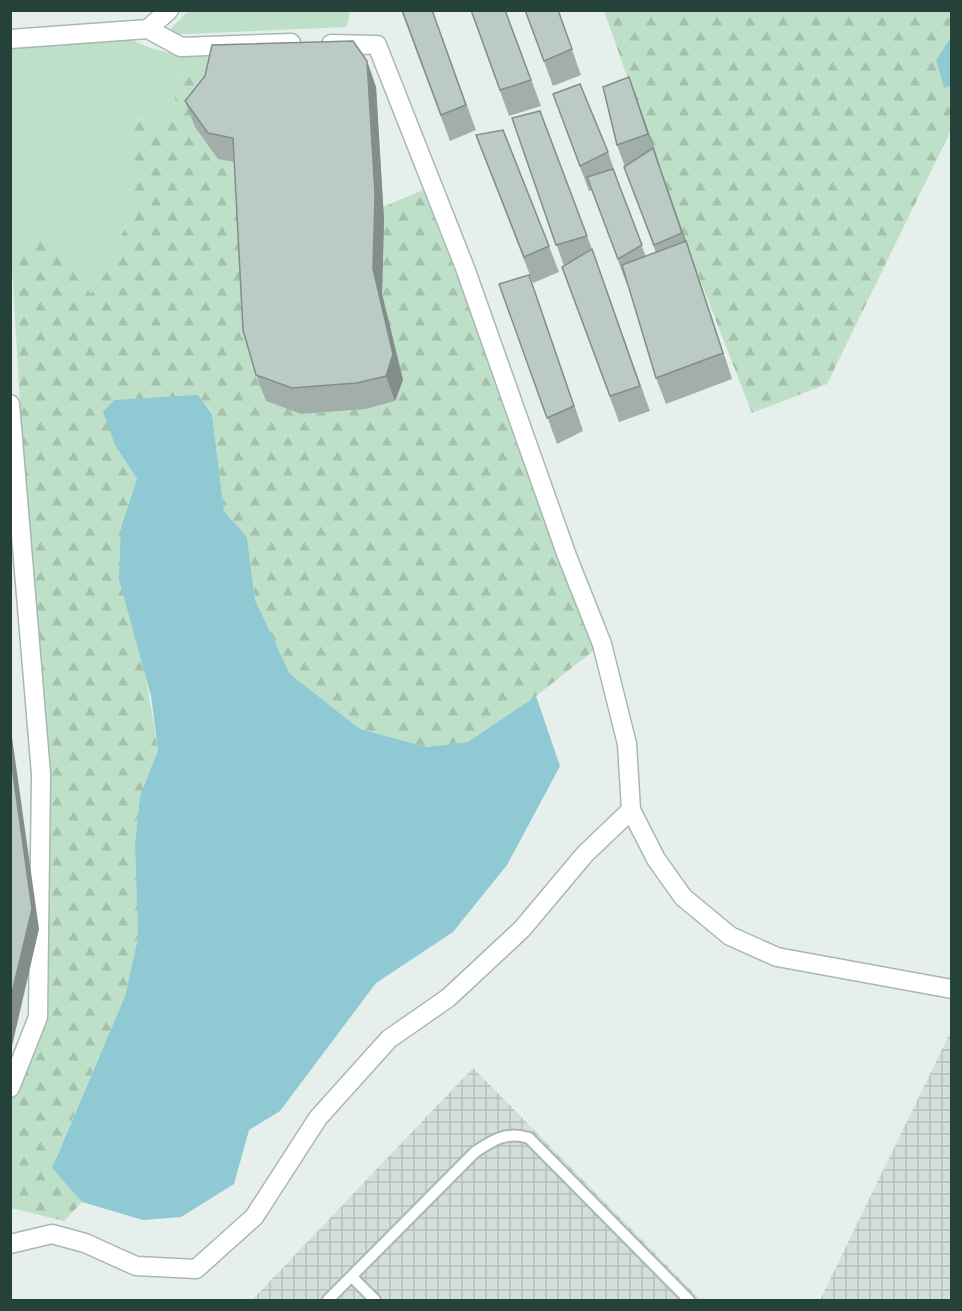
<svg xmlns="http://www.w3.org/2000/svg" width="962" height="1311" font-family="'PT Sans',sans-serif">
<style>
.industrial{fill:url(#industrial-grid)}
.green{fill:#bfe0c8}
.forest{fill:url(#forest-firs)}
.water{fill:#8ec9d4}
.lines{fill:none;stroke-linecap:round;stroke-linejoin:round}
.lane-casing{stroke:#a8b8b2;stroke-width:14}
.street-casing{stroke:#a8b8b2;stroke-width:21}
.lane{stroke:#fff;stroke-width:10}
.street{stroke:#fff;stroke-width:18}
.wall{fill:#a1aea9}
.shaded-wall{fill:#838d89}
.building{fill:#bbcac4;stroke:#838d89;stroke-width:1.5}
</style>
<defs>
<pattern id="industrial-grid" width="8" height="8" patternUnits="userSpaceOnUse" patternTransform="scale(1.5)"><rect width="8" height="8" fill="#d4dfda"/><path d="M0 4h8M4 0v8" fill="none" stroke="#b6c1bc"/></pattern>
<pattern id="forest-firs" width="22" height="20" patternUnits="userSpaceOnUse" patternTransform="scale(1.5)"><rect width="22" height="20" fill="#bfe0c8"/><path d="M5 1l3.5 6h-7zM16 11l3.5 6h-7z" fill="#a4c1ad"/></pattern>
</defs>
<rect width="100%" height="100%" fill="#e6efeb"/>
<g class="industrial">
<polygon points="951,1031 951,1300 820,1300"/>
<polygon points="473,1068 701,1300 252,1300"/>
</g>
<g class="green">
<polygon points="188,11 350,11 347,27 165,35"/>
<path d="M119 31C167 70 248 53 306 50L315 58 178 76 172 117 133 120V213L91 295 44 236 11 248 10 39Z"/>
</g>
<g class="forest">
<polygon points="604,11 951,11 951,37 936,60 944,87 951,86 951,130 827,384 752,413 688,249"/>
<polygon points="221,70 243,164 266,401 301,414 366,409 395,401 382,294 383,207 423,190 602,644 536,696 468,742 427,747 360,729 290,674 255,600 247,537 224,511 212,413 198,395 115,445 137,479 121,527 158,750 140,796 135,843 138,938 125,996 52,1167 82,1202 64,1221 11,1208 11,1099 38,1017 41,774 11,248 44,236 91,294 133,213 133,120 172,117 178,76"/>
</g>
<g class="water">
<polygon points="951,37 951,86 944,88 936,60"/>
<polygon points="198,395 212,414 224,511 247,537 255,600 290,674 360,729 427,747 468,742 536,696 560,766 507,865 453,932 376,983 280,1111 249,1130 234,1184 181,1217 143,1220 82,1202 52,1168 125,996 138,938 135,843 140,796 158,750 151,696 119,579 121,527 137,479 115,445 103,412 114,400"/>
</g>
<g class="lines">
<defs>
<g id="lane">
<polyline points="352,1277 375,1300"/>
<path d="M328 1300 475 1152C493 1140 506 1131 529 1138L689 1300"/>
</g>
<g id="street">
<polyline points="148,29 181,47 291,43"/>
<polyline points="10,39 148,29 169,10"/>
<polyline points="10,404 41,774 38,1017 10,1088"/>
<polyline points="631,810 656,859 683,897 730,936 777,957 952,989"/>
<polyline points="10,1244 52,1234 85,1243 136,1266 196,1269 254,1217 318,1118 389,1039 448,998 522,929 585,854 631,810 627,744 602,644 567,556 465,268 377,45 331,44"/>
</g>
</defs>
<use href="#lane" class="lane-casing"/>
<use href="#street" class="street-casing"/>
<use href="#lane" class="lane"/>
<use href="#street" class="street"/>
</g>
<g class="wall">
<polygon points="401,10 432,10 476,130 450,141"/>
<polygon points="471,10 505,10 541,106 509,116"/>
<polygon points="525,10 558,10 581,75 553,86"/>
<polygon points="367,61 376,87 384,220 382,294 403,380 395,401 366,409 301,414 266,401 256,375 235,162 218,159 195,127 185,101"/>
<polygon points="553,94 608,152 617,178 616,178 646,257 656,253 617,145 638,102 695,267 732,379 666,404 656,378 628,284 627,285 592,190 589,191"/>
<polygon points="540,111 592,249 650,411 619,422 562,267 564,266 512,118"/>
<polygon points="476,135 549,246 559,272 533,283"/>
<polygon points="529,275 583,431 557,444 499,284"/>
</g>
<g class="shaded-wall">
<polygon points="367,61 376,87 384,220 382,294 403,380 395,401 386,376 373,269"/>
<polygon points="629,77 638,102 658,159 648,134"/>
<polygon points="653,148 695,267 732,379 723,353"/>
<polygon points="529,275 583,431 574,406"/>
<polygon points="10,723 39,929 12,1046 10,1049"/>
</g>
<g class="building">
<polygon points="402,10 432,10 466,105 441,115"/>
<polygon points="471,10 505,10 531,80 500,90"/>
<polygon points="525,10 558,10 572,49 544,61"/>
<polygon points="353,41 367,61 375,194 373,269 393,354 386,376 357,383 292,388 256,375 243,330 233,138 208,133 185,101 205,76 212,45"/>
<polygon points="629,77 648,134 617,145 603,87"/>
<polygon points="580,84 608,152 580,166 553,94"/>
<polygon points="540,111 587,236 556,245 512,118"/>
<polygon points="503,130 549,246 524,257 476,135"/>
<polygon points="653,148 682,233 654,245 624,167"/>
<polygon points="613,169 642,245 618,259 587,177"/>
<polygon points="686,241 723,353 656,378 622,265"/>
<polygon points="592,249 640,386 610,396 562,267"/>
<polygon points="529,275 574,406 547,418 499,284"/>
<polygon points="10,752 32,909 10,1001"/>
</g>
<rect width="962" height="1311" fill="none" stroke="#24423a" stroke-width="24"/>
</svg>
